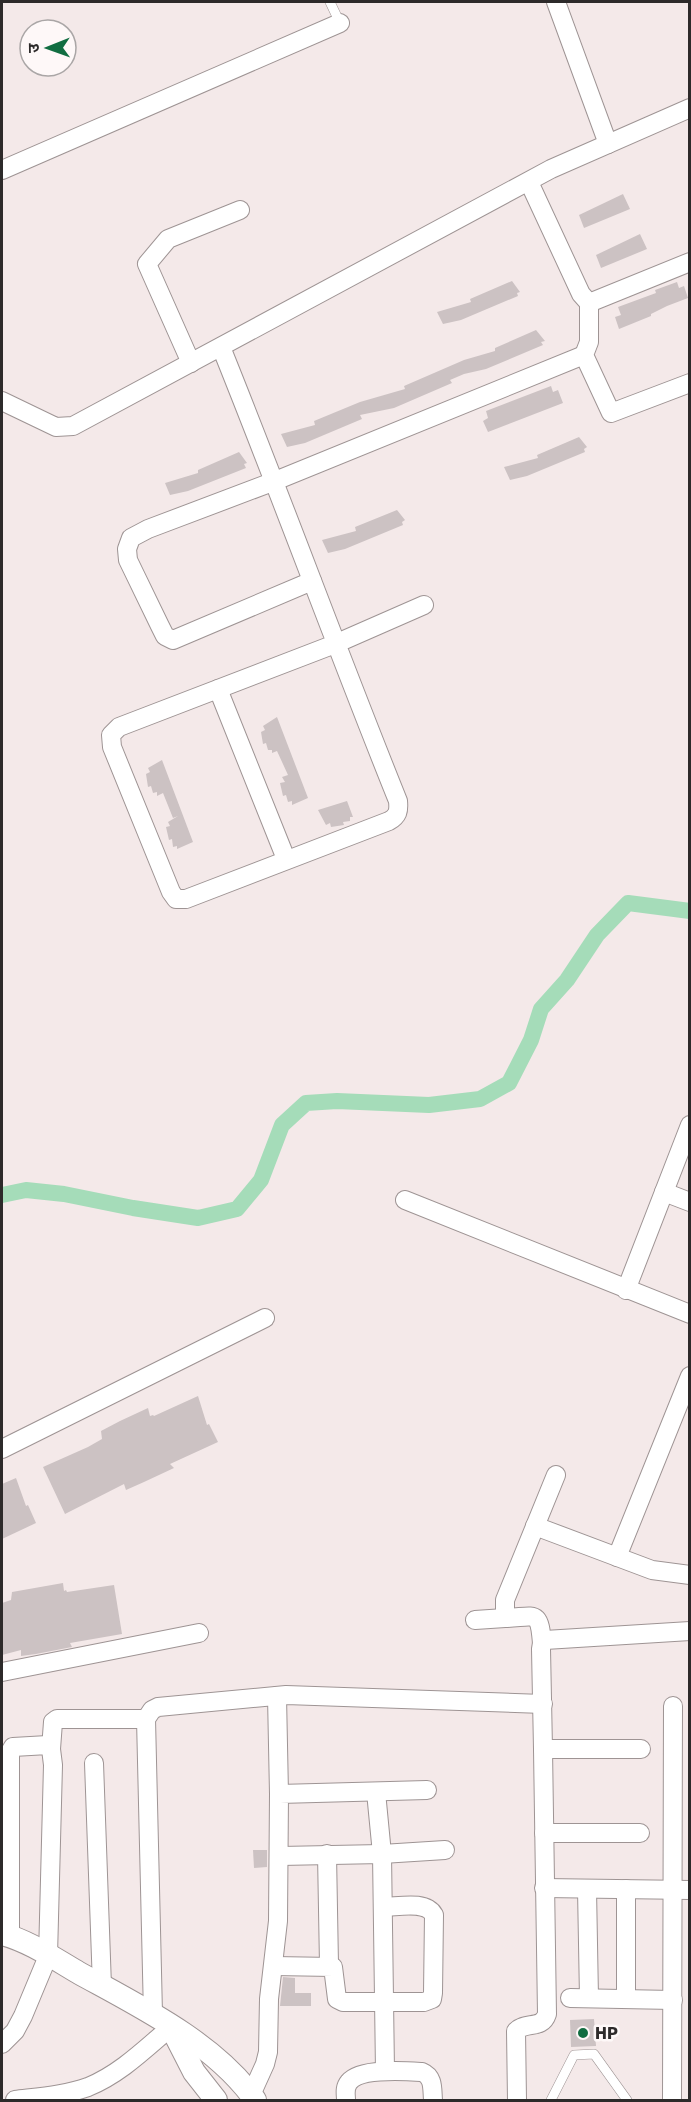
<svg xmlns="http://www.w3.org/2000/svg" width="691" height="2102" font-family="Rubik,'Noto Sans Devanagari',sans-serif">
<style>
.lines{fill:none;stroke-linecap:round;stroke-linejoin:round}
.canal{stroke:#a5dcb9;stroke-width:16}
.building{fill:#ccc2c3}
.service-casing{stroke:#9e9494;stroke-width:10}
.minor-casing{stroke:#9e9494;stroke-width:20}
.tertiary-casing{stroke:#9e9494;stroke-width:24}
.service{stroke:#fff;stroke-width:9}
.minor{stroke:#fff;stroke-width:18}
.tertiary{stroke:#fff;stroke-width:22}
.poi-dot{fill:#116d41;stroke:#fef8f8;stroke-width:2}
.labels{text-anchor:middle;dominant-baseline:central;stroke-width:5;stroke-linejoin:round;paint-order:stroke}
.poi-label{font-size:16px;font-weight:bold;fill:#2d2a2a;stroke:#fef8f8;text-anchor:start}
</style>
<rect width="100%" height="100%" fill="#f4e9e9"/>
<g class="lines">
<polyline class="canal" points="2,1195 26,1190 64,1194 133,1208 198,1218 237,1209 261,1180 282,1125 306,1103 337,1101 429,1105 480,1099 509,1083 531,1040 541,1009 567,980 597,935 628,903 690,911"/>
</g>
<g class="building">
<polygon points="623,194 630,209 584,228 579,215"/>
<polygon points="640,234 647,249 601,268 596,255"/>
<polygon points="512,281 520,292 517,293 518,296 461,320 443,324 437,312 471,302 470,299"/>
<polygon points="677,282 679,288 684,286 688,298 667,306 651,314 651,316 619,329 615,317 621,315 618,307 656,293 655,290"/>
<polygon points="536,330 545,341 541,342 543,345 486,369 464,374 450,380 452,383 394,408 360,415 362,419 305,443 287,447 281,434 315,425 314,421 360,402 405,389 404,386 464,360 495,351 495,348"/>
<polygon points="551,386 553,392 558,390 563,403 488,432 483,421 488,418 486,411"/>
<polygon points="579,437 587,447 584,449 585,452 527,476 510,480 504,467 538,458 537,455"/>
<polygon points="239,452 247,463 244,464 246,468 188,491 170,495 165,483 198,473 198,470"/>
<polygon points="397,510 405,520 402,522 403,525 345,549 328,553 322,540 356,531 355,527"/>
<polygon points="277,717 308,798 292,805 292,801 288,802 286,795 283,796 280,783 285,782 282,777 288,775 277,751 272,753 272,750 268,750 266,743 263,744 261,732 265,730 263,726"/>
<polygon points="162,760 193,842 177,849 177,846 173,847 172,839 169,840 166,827 170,826 168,822 178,816 173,818 163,793 157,796 157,792 153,793 151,786 148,787 146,774 150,772 148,768"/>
<polygon points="347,801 353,817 350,817 350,821 343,822 344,825 331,827 330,823 326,825 318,810"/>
<polygon points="198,1396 207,1425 209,1424 218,1442 170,1464 174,1468 144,1482 126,1490 124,1484 65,1514 43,1467 88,1447 102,1439 101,1431 120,1421 148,1408 150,1416 153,1415 154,1416"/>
<polygon points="16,1478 26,1506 28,1505 36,1523 2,1539 2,1484"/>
<polygon points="63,1583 64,1591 66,1590 67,1592 114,1585 122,1634 70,1643 72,1647 36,1654 21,1656 21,1650 2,1655 2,1603 11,1600 12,1592"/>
<polygon points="253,1850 267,1850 267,1867 254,1868"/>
<polygon points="283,1977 295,1978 295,1993 311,1993 311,2006 280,2006"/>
<polygon points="594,2019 596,2046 571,2047 570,2020"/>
</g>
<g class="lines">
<defs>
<g id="service">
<polyline points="330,2 340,23"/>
<polyline points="551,2100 574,2055 594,2054 627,2100"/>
</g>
<g id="minor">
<polyline points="556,2 608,144"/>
<polyline points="2,170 340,23"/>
<polyline points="529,182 581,294 589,303 589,342 584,355 611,413 690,383"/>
<polyline points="589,303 690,262"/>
<path d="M221 347C282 498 337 650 398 801 399 811 398 816 389 821L186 899H176L171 892 112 747 111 735 119 727 335 644 424 605"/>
<polyline points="191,363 147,264 168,239 240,210"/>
<polyline points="2,401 56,427 73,426 551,169 690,108"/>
<polyline points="312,581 173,640 165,636 160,626 128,560 127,549 131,538 148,529 275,481 584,355"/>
<polyline points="218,689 286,859"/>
<polyline points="664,1192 690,1202"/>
<polyline points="405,1200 690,1314"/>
<polyline points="626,1290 690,1125"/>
<polyline points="2,1449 265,1318"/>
<polyline points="535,1526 652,1570 690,1575"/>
<polyline points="617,1557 690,1376"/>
<polyline points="475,1620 505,1618"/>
<path d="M542 1643C539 1609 536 1617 505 1618V1600L556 1475"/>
<polyline points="2,1672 199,1633"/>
<polyline points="277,1696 279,1794"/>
<polyline points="51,1749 53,1722 57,1719 146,1719"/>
<polyline points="543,1749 541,1649 542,1643 545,1640 690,1631"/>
<polyline points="94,1763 102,1986"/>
<polyline points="376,1792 382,1854 445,1850"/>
<polyline points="544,1833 640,1833"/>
<polyline points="327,1854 329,1965"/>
<polyline points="280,1856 382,1854 385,2071"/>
<polyline points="544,1888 690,1890"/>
<polyline points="587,1889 589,1998"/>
<polyline points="626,1889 626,1998"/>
<path d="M274 1966 333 1967 337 1999 343 2002H424L432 1999 433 1993 434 1915C426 1900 398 1907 383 1907"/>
<polyline points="570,1998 673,2000"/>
<polyline points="153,2014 146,1719 152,1710 158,1707 286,1695 543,1704"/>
<polyline points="2,2044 15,2031 23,2016 48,1956 53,1765 51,1749 48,1745 13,1747 10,1752 10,1937"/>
<polyline points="251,2095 265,2064 268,2052 269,1999 278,1921 279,1794 427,1790"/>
<path d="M15 2100C39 2097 66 2095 88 2087 120 2074 145 2049 171 2027"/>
<path d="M346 2100C346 2094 344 2088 349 2082 360 2068 405 2071 422 2072 434 2077 432 2089 433 2100"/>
<path d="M517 2100 516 2031C526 2021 542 2030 547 2014L543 1749H641"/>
<polyline points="672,2100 673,1706"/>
</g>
<g id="tertiary">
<path d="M2 1934C29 1941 55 1959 79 1973 139 2006 215 2043 255 2100"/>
<polyline points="171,2027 194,2072 216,2100"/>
</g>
</defs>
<use href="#service" class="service-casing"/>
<use href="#minor" class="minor-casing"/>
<use href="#tertiary" class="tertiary-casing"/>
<use href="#service" class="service"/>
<use href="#minor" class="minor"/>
<use href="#tertiary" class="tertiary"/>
</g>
<circle class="poi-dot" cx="583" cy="2033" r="6"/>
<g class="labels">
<g class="poi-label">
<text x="595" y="2033">HP</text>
</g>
</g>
<rect width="691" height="2102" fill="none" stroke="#2d2a2a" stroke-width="6"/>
<g transform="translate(48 48) rotate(269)"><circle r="28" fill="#fef8f8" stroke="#aaa6a6" stroke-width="1.5"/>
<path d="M0-4.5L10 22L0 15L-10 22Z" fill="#116d41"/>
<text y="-9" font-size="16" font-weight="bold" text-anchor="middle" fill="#2d2a2a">उ</text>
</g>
</svg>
